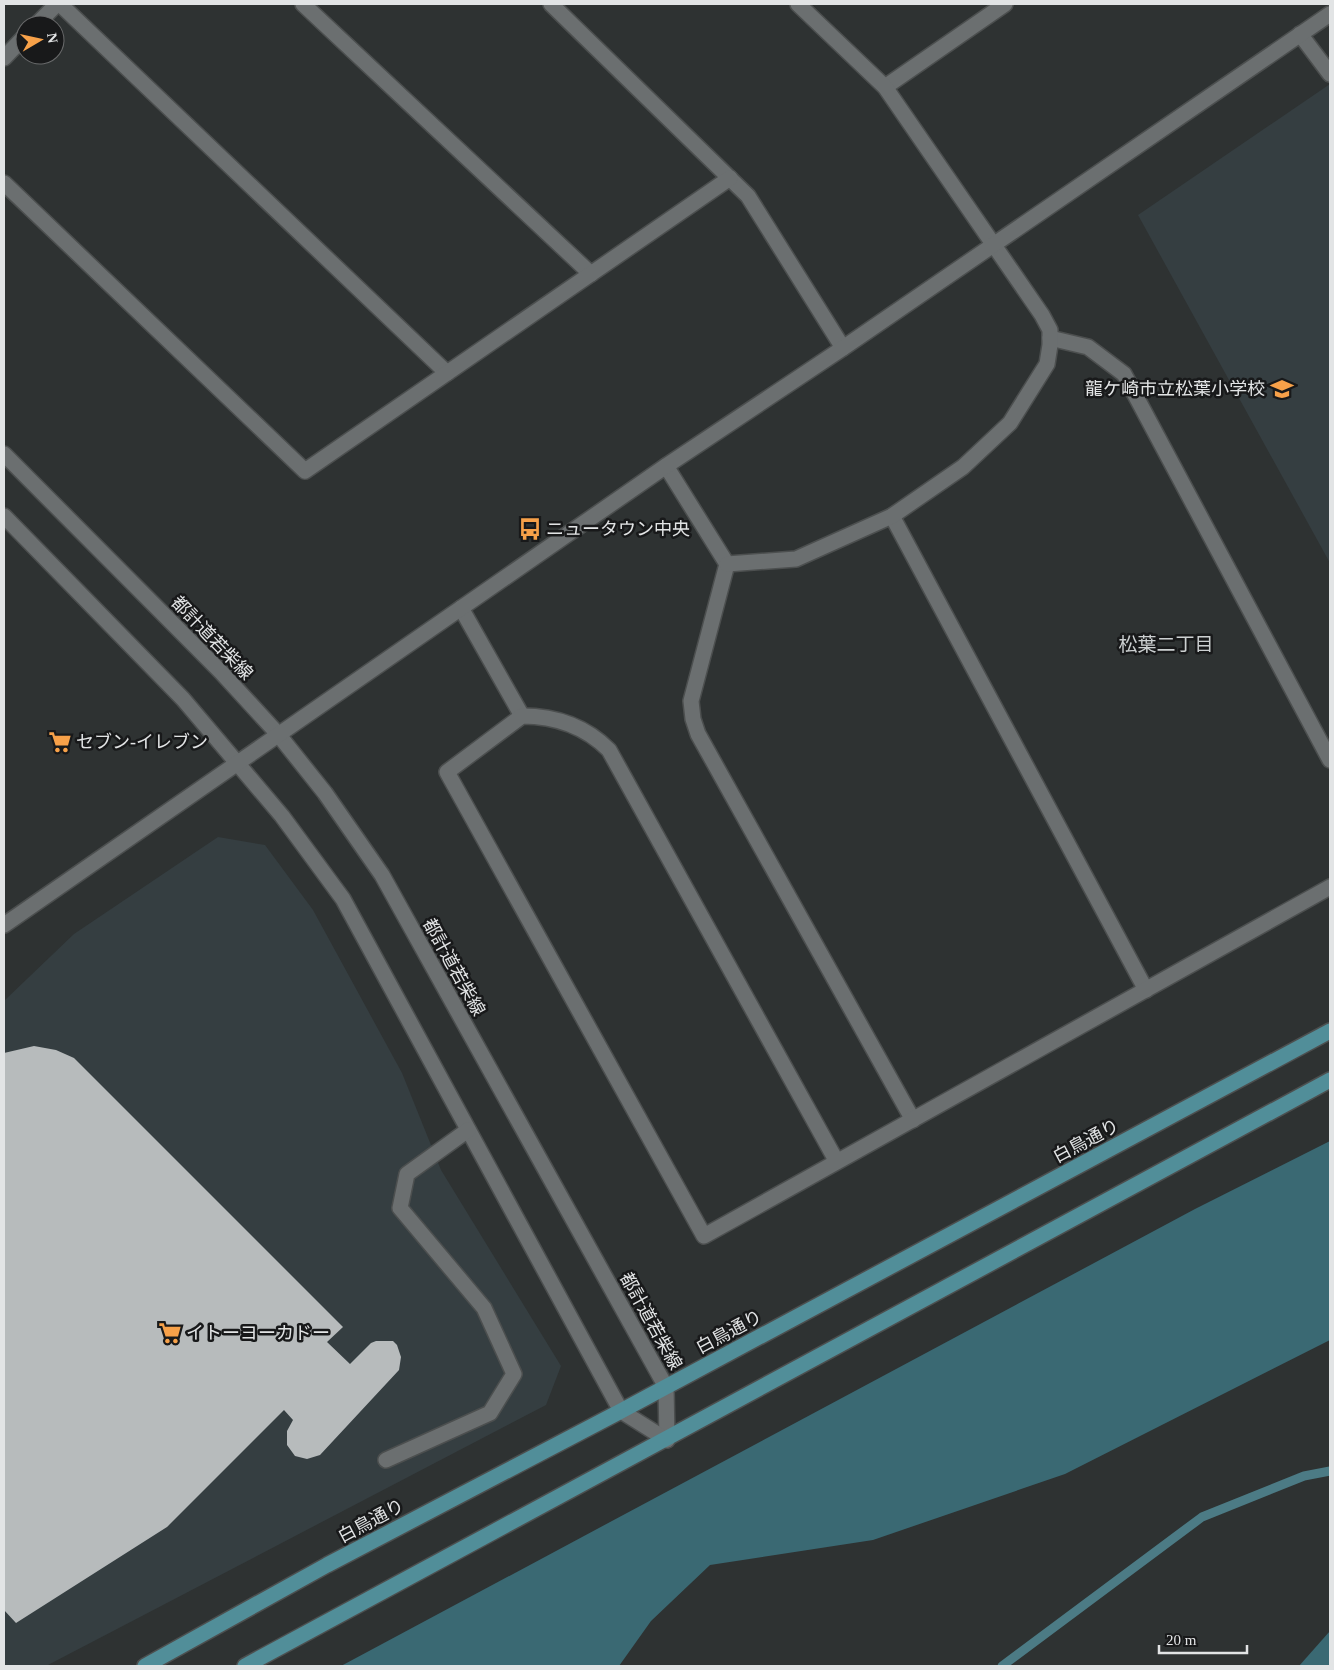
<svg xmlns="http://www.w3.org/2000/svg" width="1334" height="1670" font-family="'Times New Roman','Noto Sans JP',serif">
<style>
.built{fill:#353e41}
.forest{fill:#3a6973}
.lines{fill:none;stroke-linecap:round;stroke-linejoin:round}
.stream{stroke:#4c7b85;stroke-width:9}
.building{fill:#b7bbbc}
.minor-casing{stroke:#4c4f4f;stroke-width:18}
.major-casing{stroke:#4c4f4f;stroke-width:18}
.minor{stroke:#6b6f70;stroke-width:15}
.major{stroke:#518e99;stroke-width:15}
.labels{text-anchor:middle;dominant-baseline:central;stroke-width:5;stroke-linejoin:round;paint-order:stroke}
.poi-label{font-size:18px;fill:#e2e4e5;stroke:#18191a;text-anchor:start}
.street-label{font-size:18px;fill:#e2e4e5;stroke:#18191a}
.neighbourhood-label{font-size:19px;fill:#ccd0d1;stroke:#18191a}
</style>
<rect width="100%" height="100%" fill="#2e3232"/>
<g class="built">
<polygon points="1330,84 1330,563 1138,215"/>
<polygon points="218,837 265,845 313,910 402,1073 441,1170 561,1366 546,1405 46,1666 4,1666 4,1001 74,934"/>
</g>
<g class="forest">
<polygon points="1330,1141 1330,1340 1065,1474 873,1540 710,1565 651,1621 619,1666 341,1666 1195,1209"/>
<polygon points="1330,1631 1330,1666 1299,1666"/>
</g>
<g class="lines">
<polyline class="stream" points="1002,1666 1202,1517 1304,1476 1330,1471"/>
</g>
<polygon class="building" points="34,1046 56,1050 74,1058 343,1327 327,1342 350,1364 371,1343 376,1341 393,1341 397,1345 401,1357 399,1370 320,1455 307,1459 295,1456 287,1445 287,1431 293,1420 284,1410 167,1527 16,1623 4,1610 4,1053"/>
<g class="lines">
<defs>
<g id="minor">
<polyline points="60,4 447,373"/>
<polyline points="303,4 591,274"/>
<polyline points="551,4 748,196 843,348"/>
<polyline points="36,25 57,4"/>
<polyline points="1300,34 1330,74"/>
<polyline points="4,58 25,36"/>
<polyline points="885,87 1005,4"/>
<polyline points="4,183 305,471 730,178"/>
<polyline points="1050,338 1088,347 1124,374 1330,760"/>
<polyline points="4,454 221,672 278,734 325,793 382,875 666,1387 667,1440"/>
<polyline points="666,466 727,564 691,701 693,719 698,734 913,1120"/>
<polyline points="4,516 183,699 282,816 343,899 621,1411 667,1440"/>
<polyline points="892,516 1146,990"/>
<polyline points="727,564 796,559 892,516 963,467 1010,423 1047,364 1050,345 1050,330 1042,315 885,87 798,4"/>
<polyline points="461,608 522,716"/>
<polyline points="4,925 666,466 843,348 1330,14"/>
<path d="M837 1162 609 750C585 726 556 716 522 716L447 772 704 1236 1330 887"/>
<polyline points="386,1460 490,1413 514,1374 484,1308 400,1208 407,1174 468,1130"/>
</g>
<g id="major">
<polyline points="145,1666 327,1565 621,1411 1330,1031"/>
<polyline points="245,1666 1330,1080"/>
</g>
</defs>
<use href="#minor" class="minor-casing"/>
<use href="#major" class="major-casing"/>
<use href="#minor" class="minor"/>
<use href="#major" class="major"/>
</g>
<defs>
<symbol id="school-bare" viewBox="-9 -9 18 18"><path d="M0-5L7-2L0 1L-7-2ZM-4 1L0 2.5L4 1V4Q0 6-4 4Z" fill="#f7a149" stroke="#18191a" stroke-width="2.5" paint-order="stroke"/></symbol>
<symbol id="bus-bare" viewBox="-9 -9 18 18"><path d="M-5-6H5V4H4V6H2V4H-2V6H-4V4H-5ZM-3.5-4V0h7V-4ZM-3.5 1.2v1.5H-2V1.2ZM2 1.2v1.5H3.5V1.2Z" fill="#f7a149" stroke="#18191a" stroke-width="2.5" paint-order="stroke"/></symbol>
<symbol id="supermarket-bare" viewBox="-9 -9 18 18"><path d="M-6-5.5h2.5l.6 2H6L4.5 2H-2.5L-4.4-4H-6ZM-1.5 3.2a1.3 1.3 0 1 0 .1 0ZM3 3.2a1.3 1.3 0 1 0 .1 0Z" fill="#f7a149" stroke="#18191a" stroke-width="2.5" paint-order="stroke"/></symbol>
</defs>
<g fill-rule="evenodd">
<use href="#school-bare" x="1266" y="373" width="32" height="32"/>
<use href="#bus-bare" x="514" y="513" width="32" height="32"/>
<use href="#supermarket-bare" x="44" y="726" width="32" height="32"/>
<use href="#supermarket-bare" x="154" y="1317" width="32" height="32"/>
</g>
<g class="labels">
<g class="poi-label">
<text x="1265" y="389" text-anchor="end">龍ケ崎市立松葉小学校</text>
<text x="546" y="529">ニュータウン中央</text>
<text x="76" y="742">セブン-イレブン</text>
<text x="186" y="1333">イトーヨーカドー</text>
</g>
<g class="street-label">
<text transform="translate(212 638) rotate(46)">都計道若柴線</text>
<text transform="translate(454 967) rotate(61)">都計道若柴線</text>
<text transform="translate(1086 1141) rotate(-28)">白鳥通り</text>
<text transform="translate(651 1321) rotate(61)">都計道若柴線</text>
<text transform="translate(729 1332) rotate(-28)">白鳥通り</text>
<text transform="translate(371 1521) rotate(-28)">白鳥通り</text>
</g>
<g class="neighbourhood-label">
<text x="1166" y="644">松葉二丁目</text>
</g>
</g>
<rect width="1334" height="1670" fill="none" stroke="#e2e4e5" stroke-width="10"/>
<g transform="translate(40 40) rotate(81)"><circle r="24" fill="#18191a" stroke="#696a6b"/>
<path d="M0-4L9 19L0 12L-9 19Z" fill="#f7a149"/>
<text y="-8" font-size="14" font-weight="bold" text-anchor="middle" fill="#e2e4e5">N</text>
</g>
<path d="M1159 1645v8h88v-8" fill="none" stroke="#e2e4e5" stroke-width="2.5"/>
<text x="1166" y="1645" font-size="15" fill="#e2e4e5" stroke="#18191a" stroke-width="4" paint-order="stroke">20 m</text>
</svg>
